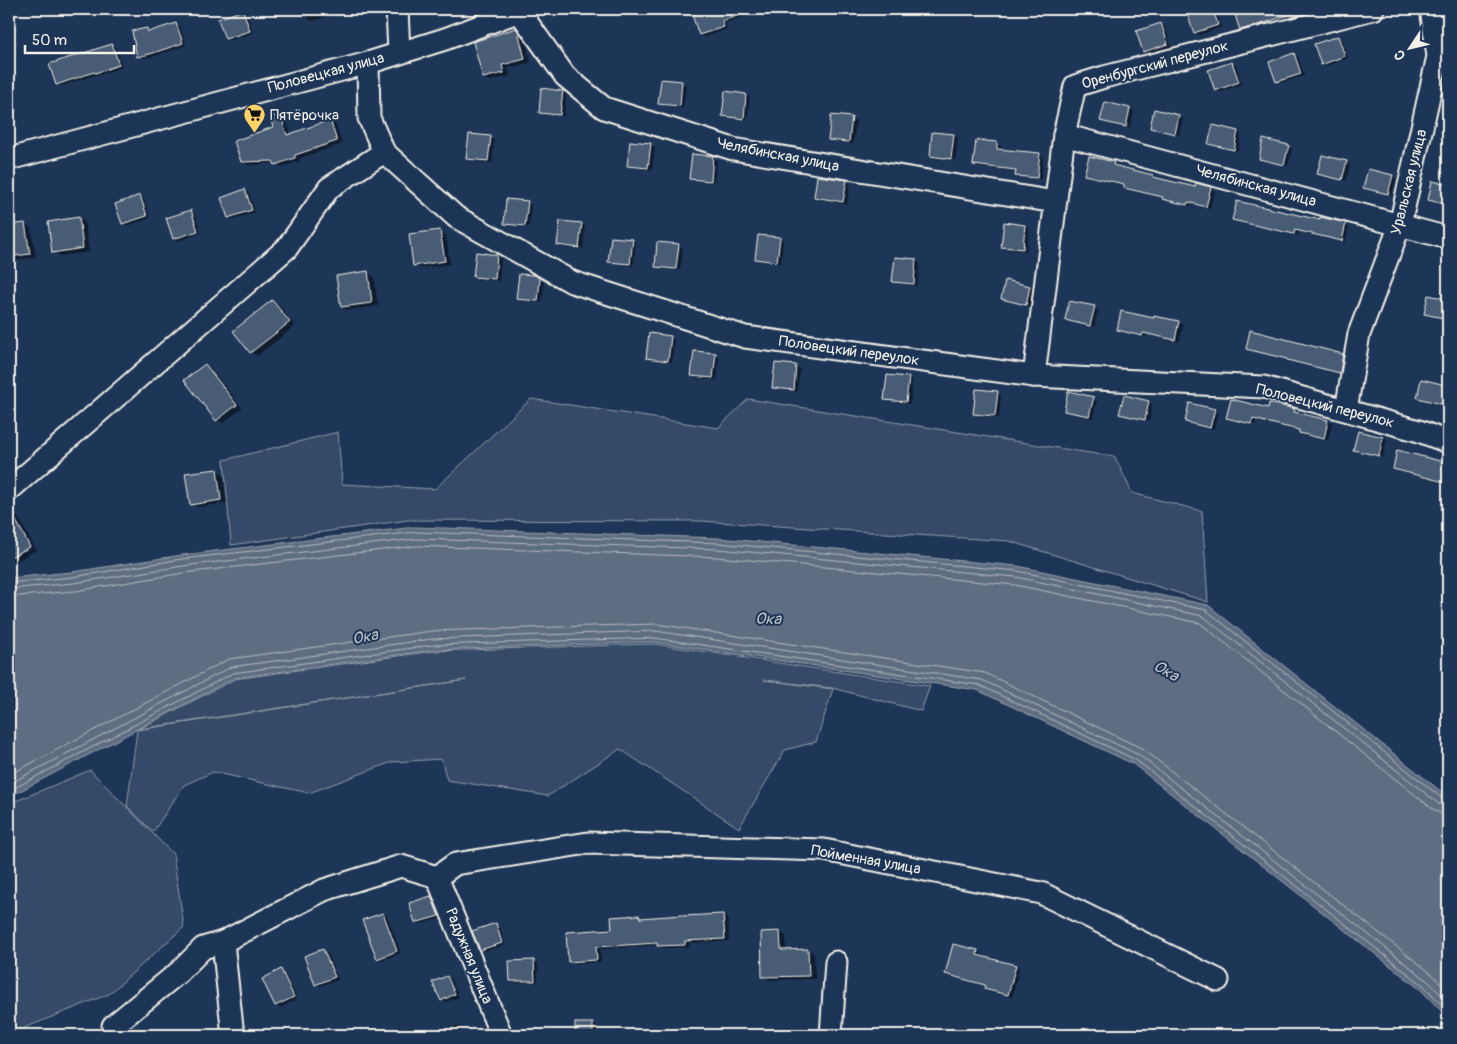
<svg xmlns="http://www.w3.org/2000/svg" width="1457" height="1044" font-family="Pangolin,sans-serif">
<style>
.green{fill:#354a67;stroke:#949ea8}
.water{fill:#5e6d82;stroke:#9aa2ab}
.shadow{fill:#0007}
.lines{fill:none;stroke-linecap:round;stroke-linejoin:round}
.shore{stroke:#b8bcbf;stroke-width:1}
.building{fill:#485b74;stroke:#f4f1e8}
.minor-casing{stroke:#f4f1e8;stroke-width:25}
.minor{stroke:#1d3557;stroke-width:21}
.labels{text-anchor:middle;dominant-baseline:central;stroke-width:4;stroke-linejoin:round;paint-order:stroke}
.street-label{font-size:15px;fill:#f4f1e8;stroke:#1d3557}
.poi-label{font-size:15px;fill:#f4f1e8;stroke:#1d3557;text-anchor:start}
.water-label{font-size:16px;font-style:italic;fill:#c0c3c4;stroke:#1d3557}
</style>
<rect width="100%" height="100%" fill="#1d3557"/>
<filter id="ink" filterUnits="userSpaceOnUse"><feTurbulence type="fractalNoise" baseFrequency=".02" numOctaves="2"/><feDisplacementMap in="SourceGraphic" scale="10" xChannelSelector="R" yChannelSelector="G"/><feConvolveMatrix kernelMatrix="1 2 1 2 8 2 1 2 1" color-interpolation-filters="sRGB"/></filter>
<g filter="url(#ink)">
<g class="green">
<polygon points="531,399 718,428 748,399 1115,457 1132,493 1202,511 1208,602 1009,541 701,521 408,520 231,545 224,460 338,432 342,484 435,489"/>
<polygon points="654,644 930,686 921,711 832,688 764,680 833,689 816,742 785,750 739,828 620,749 548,796 447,780 441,759 392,762 309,793 213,772 184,785 153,832 127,806 137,730 466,680 139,729 235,679 434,651"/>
<polygon points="90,770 173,854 184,927 109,994 17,1031 18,1035 9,1035 9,804"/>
</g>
<polygon class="water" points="415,527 718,538 1017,566 1208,605 1448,797 1448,1018 1421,990 1133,764 977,690 653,642 433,650 234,678 9,797 9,578 72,572 182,555"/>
<g class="shadow">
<polygon points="305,9 334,9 335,13 313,21 309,19"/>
<polygon points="714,9 758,9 759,11 725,23 727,29 704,37 700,34 694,16"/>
<polygon points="780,9 809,9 786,17 782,14"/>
<polygon points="1203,9 1215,9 1221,27 1199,35 1195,33 1188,14"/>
<polygon points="1244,9 1281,9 1285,19 1245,31 1241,29 1235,12"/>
<polygon points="1302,9 1324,9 1308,14 1304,12"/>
<polygon points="243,11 247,14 253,33 230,40 226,38"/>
<polygon points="176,24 180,26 186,45 155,56 142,58 138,56 147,29 151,32"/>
<polygon points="1161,24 1165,27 1171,46 1148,53 1144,51"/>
<polygon points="516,30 524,36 531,62 508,68 510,76 490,81 484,78"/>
<polygon points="1338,37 1342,40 1348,58 1326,66 1322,64"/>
<polygon points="112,46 116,48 122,67 100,75 98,74 61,86 57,84"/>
<polygon points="1294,55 1298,57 1304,76 1281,83 1277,81"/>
<polygon points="1232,63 1236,65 1242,84 1220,92 1216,90"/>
<polygon points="662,80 682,83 686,85 683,108 663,105 659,103"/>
<polygon points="563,92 566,94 564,116 544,114 540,112"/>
<polygon points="726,93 746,95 750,97 747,120 727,118 724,116"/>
<polygon points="1130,109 1134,111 1130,128 1106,122 1102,120"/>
<polygon points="1155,110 1179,116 1183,118 1179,135 1155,130 1151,127"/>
<polygon points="280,116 286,119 291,135 330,122 336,125 342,144 300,158 300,161 281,167 275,163 248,165 242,161 274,128"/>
<polygon points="852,119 856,121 853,144 833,141 829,139"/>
<polygon points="1238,132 1241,134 1238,151 1214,146 1210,144"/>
<polygon points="954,135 958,138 955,160 935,158 931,156"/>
<polygon points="490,138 494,140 492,163 471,161 468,158"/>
<polygon points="631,142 651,145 655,147 652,170 632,167 628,165"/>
<polygon points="977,142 997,144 1001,146 1001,150 1039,154 1043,157 1041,179 1021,177 1017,175 1017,171 978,167 974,164"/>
<polygon points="1288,146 1292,149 1288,166 1264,160"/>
<polygon points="713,157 717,160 714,182 694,180 690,178"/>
<polygon points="1346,162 1350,164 1346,181 1323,175 1319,173"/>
<polygon points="1114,163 1118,165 1117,167 1153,176 1157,178 1196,188 1197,185 1211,189 1215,191 1210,208 1192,204 1191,206 1167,201 1164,197 1129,190 1125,187 1126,185 1090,177 1086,175"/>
<polygon points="1392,176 1396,178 1392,195 1369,190 1365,187"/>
<polygon points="846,182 850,184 847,204 819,199 815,197"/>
<polygon points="245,191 249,193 255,212 233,220 229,217"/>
<polygon points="140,197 144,199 150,218 127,226 123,223"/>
<polygon points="527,202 531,205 529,227 509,225 505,223"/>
<polygon points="191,212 195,214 201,233 178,241 174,238"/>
<polygon points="79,218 85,222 89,252 60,256 53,252"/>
<polygon points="1234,220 1321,221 1345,225 1349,227 1345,242 1299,232 1298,235 1238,222"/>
<polygon points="25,224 31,228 36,257 9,261 9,226"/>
<polygon points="581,224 585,226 583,249 562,247 558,245"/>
<polygon points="1005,224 1025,226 1029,228 1026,251 1006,249 1002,246"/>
<polygon points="440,231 446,235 450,264 421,268 415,265"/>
<polygon points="779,238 783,240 781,263 761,261 757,259"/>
<polygon points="632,240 636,242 633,266 613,263 609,261"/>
<polygon points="679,245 683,248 680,270 660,268 656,266"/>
<polygon points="477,253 497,256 501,258 499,281 478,279 475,276"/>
<polygon points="896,258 916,261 920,263 917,286 897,283 894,281"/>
<polygon points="368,273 374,276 378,306 348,310 342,307"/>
<polygon points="534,277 544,282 542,302 522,300 518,298"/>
<polygon points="1006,282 1030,287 1034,289 1030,306 1006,301 1002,299"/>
<polygon points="1429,296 1448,300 1448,320 1429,315 1426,313"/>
<polygon points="273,302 279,305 295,326 257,356 251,352 235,331"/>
<polygon points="1094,308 1098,310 1094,327 1070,321 1066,319"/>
<polygon points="1155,317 1179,323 1183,325 1179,342 1147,334 1146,337 1122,332 1119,330 1154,320"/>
<polygon points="670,337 674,339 672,362 652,360 648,358"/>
<polygon points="1247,348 1342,355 1346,357 1343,374 1251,350"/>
<polygon points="715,354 719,357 717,380 697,378 693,375"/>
<polygon points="776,364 796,366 800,369 797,391 777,389 773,387"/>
<polygon points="205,365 211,369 242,408 223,423 217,420"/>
<polygon points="908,378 912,381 910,404 890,401 886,399"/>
<polygon points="1422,381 1448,387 1448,406 1422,400 1418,398"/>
<polygon points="997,393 1001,395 999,418 978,416 975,413"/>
<polygon points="1093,398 1097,401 1093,418 1069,412 1065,410"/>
<polygon points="1149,402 1152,404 1149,421 1125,416 1121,413"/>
<polygon points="1214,410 1218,412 1214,429 1190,424 1186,421"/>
<polygon points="1294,410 1298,412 1298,414 1328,421 1332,423 1328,440 1304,435 1300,432 1301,431 1257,420 1255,425 1231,420 1228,418"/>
<polygon points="1383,438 1387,440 1383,457 1359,452 1355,449"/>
<polygon points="1398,452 1448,464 1448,484 1398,471 1394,469"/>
<polygon points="216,470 223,474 227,503 197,507 191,504"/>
<polygon points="11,514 18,517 36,550 15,562 9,558 9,515"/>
<polygon points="431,898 435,900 442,918 420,924 416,922"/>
<polygon points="383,914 387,916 401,953 382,960 378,958"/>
<polygon points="639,916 644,919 723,916 728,918 729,941 689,943 690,947 663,948 659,945 600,949 601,962 574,964 570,961 613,930"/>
<polygon points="496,925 500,927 505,945 485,951 481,949"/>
<polygon points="780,932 786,936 786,951 808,950 814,953 815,979 770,980 764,977"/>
<polygon points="954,945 978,951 982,954 981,957 1016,966 1019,968 1012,997 989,991 985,988 986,985 950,976 946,974"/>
<polygon points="323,950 327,952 338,980 320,986 316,984"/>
<polygon points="534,961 538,964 538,982 515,983 512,981"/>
<polygon points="281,970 285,973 297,999 280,1008 276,1005"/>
<polygon points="447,977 451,979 459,997 446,1002 442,1000"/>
<polygon points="593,1024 597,1027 597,1035 576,1035 576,1025"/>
<polygon points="457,1026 461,1028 464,1035 435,1035 435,1034"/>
</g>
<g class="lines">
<g class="shore">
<polyline points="9,583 73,577 182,559 416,532 718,543 1017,571 1206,610 1443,799 1448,800"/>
<polyline points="9,589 74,583 183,566 416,539 718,549 1016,577 1203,616 1439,804 1448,806"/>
<polyline points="9,597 75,591 184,573 416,546 717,557 1015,585 1200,623 1434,810 1440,813 1448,814"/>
<polyline points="9,775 229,659 432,631 656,624 985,673 1143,749 1433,975 1448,991"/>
<polyline points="9,784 231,667 432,639 655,631 982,680 1139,755 1428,981 1448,1002"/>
<polyline points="9,791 233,673 433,645 654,638 979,685 1136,760 1424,986 1448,1011"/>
</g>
</g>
<g class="building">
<polygon points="710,9 752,9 752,11 722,21 724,27 699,35 692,15"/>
<polygon points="1199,9 1213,9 1218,25 1194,33 1187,13"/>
<polygon points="1233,9 1301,9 1301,11 1261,24 1240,30"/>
<polygon points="243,10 250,31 225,39 218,19"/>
<polygon points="176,23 183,43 150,54 137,57 132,31 147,28 148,32"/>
<polygon points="1161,23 1168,44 1143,52 1136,31"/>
<polygon points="516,28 518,31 525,59 502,65 504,73 483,78 473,42"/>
<polygon points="1338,36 1345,56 1321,65 1314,44"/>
<polygon points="112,44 119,65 95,73 94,72 56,85 49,64"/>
<polygon points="1294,53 1301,74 1276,82 1269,62"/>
<polygon points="1232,62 1239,82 1215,91 1208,70"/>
<polygon points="661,79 682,81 680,106 658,104"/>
<polygon points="541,88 563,91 560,115 539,113"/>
<polygon points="725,91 746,94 744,119 722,116"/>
<polygon points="1105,102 1130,108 1126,127 1100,121"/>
<polygon points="1154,109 1179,115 1175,134 1150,128"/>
<polygon points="280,114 287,135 330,120 337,141 295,155 295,158 275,165 273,161 241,162 234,141 273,127 270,118"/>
<polygon points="831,115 852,117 849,142 828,140"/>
<polygon points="1213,125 1238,131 1234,150 1208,144"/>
<polygon points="932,132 954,134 951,159 930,156"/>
<polygon points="469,134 491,136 488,161 466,159"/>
<polygon points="1263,139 1289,145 1284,165 1259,159"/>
<polygon points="976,140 997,142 997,149 1040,153 1037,178 1015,176 1016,170 973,165"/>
<polygon points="630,141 651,143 648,168 627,166"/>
<polygon points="692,154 713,156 711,181 689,179"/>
<polygon points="1322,155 1347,161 1342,180 1317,174"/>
<polygon points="1089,156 1114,162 1113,165 1153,175 1153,177 1195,187 1196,183 1211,187 1206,207 1188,202 1187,205 1162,199 1163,197 1124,188 1124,184 1084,175"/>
<polygon points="1368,169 1393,175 1388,194 1363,188"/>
<polygon points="817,176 847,180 843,202 814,197"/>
<polygon points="1432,181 1448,184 1448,205 1428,200"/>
<polygon points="245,189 252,210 228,218 221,198"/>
<polygon points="140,195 147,216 122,224 115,204"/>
<polygon points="506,199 528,201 525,226 504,224"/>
<polygon points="1237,201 1320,220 1320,217 1346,223 1342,241 1295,230 1294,234 1232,220"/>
<polygon points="191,210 198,231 173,239 166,218"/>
<polygon points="79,217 83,248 52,253 48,222"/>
<polygon points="560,221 582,223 579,248 557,245"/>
<polygon points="1004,222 1025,225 1023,249 1001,247"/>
<polygon points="25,223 30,254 9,257 9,225"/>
<polygon points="440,230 445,261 413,266 409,234"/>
<polygon points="758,235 780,237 777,262 755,259"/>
<polygon points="611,237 633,239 630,264 608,262"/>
<polygon points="657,242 679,244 676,269 655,267"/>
<polygon points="476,252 497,255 495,279 473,277"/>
<polygon points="895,257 916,259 914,284 892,282"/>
<polygon points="368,271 372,303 341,307 336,276"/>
<polygon points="519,274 535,275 540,279 538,301 516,299"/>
<polygon points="1005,280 1030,286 1026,305 1001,299"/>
<polygon points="1428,295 1448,299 1448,319 1424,314"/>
<polygon points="272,300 290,322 250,353 233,331"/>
<polygon points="1069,301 1095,306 1090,326 1065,320"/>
<polygon points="1121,311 1154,318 1154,316 1179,321 1175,340 1143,333 1142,336 1117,330"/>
<polygon points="1250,330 1343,354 1340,373 1287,360 1287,359 1246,349"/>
<polygon points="649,333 671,336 668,361 646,358"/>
<polygon points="694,351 716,353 713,378 691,376"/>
<polygon points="775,363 796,365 794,390 772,388"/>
<polygon points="205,364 237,405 216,421 184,380"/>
<polygon points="887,375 909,377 906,402 884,400"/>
<polygon points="1421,379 1446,385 1442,404 1417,398"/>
<polygon points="976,389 998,391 995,416 973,414"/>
<polygon points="1068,391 1094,397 1089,416 1064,411"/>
<polygon points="1124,395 1149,401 1145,420 1119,414"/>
<polygon points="1231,399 1268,408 1269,403 1295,409 1294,412 1328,420 1324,439 1299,433 1299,430 1253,419 1251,424 1226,418"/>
<polygon points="1189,403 1215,409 1210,428 1185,422"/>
<polygon points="1358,431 1383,437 1379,456 1353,450"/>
<polygon points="1397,450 1448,463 1448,483 1393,469"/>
<polygon points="217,469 221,500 190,505 185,473"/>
<polygon points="9,507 30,547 9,558"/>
<polygon points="431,896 439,916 415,923 409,903"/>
<polygon points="383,913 397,951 377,959 362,920"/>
<polygon points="723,914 725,939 685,941 685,945 657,946 657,943 596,947 597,960 568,962 566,932 612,929 611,917 639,915 640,918 683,915 683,916"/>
<polygon points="496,923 502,943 480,950 472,931"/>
<polygon points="780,931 781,950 808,949 809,976 762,977 761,932"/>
<polygon points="953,944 978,950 977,955 1016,965 1008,995 984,989 985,985 945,974"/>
<polygon points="323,949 335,977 315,985 304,956"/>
<polygon points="534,960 535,981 510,981 509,961"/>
<polygon points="281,969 294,997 275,1006 262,979"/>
<polygon points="447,976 455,994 441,1001 432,982"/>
<rect x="575" y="1023" width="18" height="12"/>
</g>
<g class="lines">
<defs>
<g id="minor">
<polyline points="397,9 399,53"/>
<polyline points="519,11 565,76 604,108 733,149 1055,202"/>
<polyline points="368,63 369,118 384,152 456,217 572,282 745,337 1034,376 1264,387 1419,431 1448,442"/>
<polyline points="1064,135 1448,238"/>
<polyline points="9,159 368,63 445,39 525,9"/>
<polyline points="1034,376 1064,135 1075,86 1104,77 1373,9"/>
<polyline points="1346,410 1359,334 1400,225 1438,56 1431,9"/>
<polyline points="9,490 287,248 329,188 384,152"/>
<polyline points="437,877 455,864 588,843 824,850 1041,893 1218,980"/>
<polyline points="437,877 501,1035"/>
<polyline points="223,942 232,1027 235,1035"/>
<polyline points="113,1026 179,972 203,948 223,942 324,890 401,866 437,877"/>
<polyline points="831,1035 836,962"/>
</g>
</defs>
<use href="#minor" class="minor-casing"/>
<use href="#minor" class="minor"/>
</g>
</g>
<defs>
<symbol id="supermarket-pin" viewBox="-11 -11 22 30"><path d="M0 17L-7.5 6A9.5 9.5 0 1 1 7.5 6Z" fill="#ffd166" stroke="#1d3557"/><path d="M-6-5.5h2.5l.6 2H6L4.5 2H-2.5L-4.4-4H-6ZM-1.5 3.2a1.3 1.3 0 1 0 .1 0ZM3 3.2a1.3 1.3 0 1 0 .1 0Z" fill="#111"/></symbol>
</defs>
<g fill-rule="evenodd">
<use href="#supermarket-pin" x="242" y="102" width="25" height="34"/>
</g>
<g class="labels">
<g class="street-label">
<text transform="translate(1155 65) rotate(-15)">Оренбургский переулок</text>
<text transform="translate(326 73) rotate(-15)">Половецкая улица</text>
<text transform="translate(778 155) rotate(11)">Челябинская улица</text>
<text transform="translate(1409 182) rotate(-76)">Уральская улица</text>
<text transform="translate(1256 186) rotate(15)">Челябинская улица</text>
<text transform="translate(849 351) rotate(8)">Половецкий переулок</text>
<text transform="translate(1325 406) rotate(14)">Половецкий переулок</text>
<text transform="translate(866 860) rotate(10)">Пойменная улица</text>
<text transform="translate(469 956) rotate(68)">Радужная улица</text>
</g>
<g class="poi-label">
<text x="270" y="115">Пятёрочка</text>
</g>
<g class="water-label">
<text transform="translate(768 619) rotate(1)">Ока</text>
<text transform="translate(365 637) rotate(-11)">Ока</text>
<text transform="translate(1166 671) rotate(31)">Ока</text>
</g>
</g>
<rect width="1457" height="1044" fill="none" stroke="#1d3557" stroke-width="30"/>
<rect x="15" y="15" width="1427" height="1014" fill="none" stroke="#f4f1e8" stroke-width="2" filter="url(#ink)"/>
<g transform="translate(1410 48) rotate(235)" stroke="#1d3557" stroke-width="4" paint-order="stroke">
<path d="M0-4L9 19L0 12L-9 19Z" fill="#f4f1e8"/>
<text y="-8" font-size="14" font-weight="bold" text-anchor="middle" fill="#f4f1e8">С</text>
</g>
<path d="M25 45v8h109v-8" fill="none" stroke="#f4f1e8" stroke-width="2.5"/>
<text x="32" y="45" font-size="15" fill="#f4f1e8" stroke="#1d3557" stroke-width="4" paint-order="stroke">50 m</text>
</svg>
